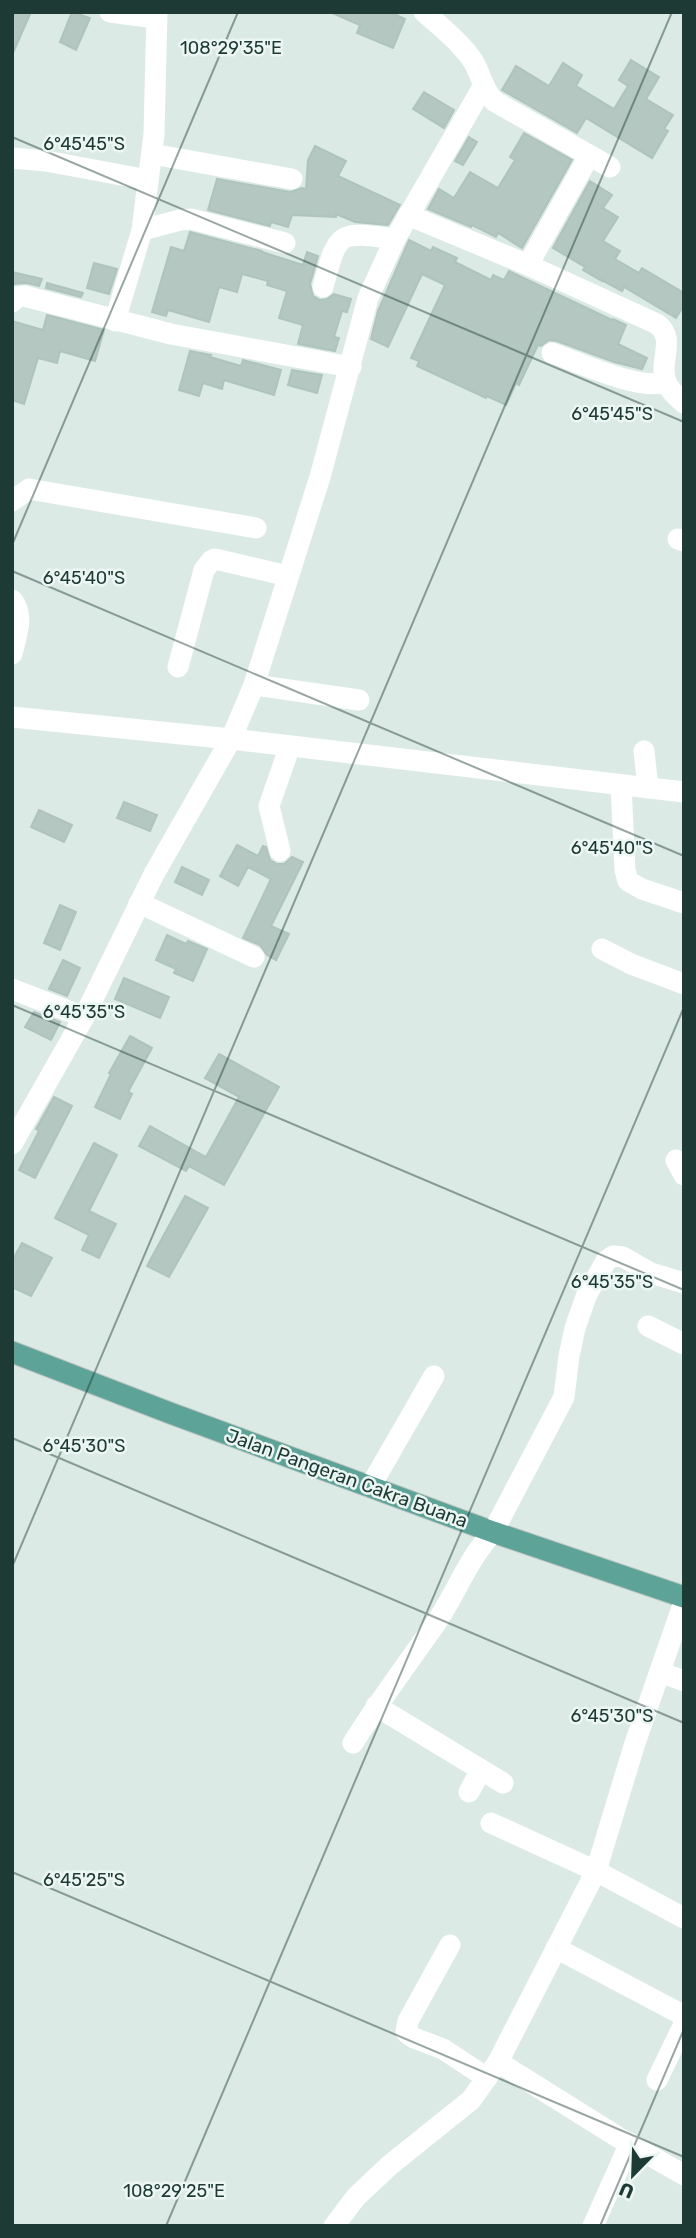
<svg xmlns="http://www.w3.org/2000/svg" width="696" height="2238" font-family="Rubik,sans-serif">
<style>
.building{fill:#b4c7c1;stroke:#aec4bd;stroke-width:2}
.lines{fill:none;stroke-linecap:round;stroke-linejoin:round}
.major-casing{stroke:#bbc4c2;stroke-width:23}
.minor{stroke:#fff;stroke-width:21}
.major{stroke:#5da398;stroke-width:21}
.ticks{fill:none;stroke:#1d3a35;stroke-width:2;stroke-opacity:0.45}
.labels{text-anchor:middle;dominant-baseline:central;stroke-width:5;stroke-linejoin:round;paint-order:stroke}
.street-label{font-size:19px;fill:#1d3a35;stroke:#ecf6f2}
.ticks-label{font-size:18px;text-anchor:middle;fill:#1d3a35;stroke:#ecf6f2;stroke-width:5;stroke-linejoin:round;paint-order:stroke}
</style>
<rect width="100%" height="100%" fill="#dceae5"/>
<g class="building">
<polygon points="12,12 31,12 12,55"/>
<polygon points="72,12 90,18 76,50 60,42"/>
<polygon points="330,12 390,12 405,19 393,48 357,33 360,25"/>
<polygon points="631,60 659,77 646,99 673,115 664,129 668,131 652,158 586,118 577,133 502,90 516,66 549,86 563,63 582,75 576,86 614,109 628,86 619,80"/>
<polygon points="424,92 454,110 444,128 413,109"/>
<polygon points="524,133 572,160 522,248 498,233 496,237 472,225 471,227 428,209 439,189 454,198 470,172 498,188 515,160 510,157"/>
<polygon points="469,137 477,142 463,165 455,161"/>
<polygon points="315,146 346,161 338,176 400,205 388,225 355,222 336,214 336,217 292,215 288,227 271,222 270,226 208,210 217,179 290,192 302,188 306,189 308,160"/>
<polygon points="590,181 612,195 603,208 618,217 603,241 620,251 615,259 639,273 642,268 684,293 684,305 676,318 624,287 622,291 602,280 602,281 583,270 585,267 553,248"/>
<polygon points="190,232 262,251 262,252 303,265 307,252 318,256 310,284 313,296 320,300 327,299 334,294 351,299 347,312 342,311 334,337 339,338 335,351 298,344 303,325 279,318 287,291 267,285 268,281 242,274 237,292 219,287 209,322 168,310 166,316 152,312 171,247 184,251"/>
<polygon points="409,240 431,251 433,247 457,258 455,262 491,280 493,275 504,280 509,271 612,320 613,319 626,325 618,344 647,358 642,369 614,362 557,341 549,340 541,346 538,345 519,385 516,383 506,405 487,396 486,398 417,366 419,361 411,358 445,285 422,274 388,347 371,339 378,311"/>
<polygon points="94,263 117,269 109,294 87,288"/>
<polygon points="12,272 42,279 39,286 27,283 12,284"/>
<polygon points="47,283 83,293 81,297 46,288"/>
<polygon points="47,315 104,330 95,361 60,351 57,363 38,358 24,404 12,400 12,321 43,330"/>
<polygon points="190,351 211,355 210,357 241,366 243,360 281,370 274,395 224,380 222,389 203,383 199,396 179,390"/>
<polygon points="292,370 322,375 317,393 288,385"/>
<polygon points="124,802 157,815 150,831 117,818"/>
<polygon points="39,810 72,825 64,842 31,827"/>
<polygon points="237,845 258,856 263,846 266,847 270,860 277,864 284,864 292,857 303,862 271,926 289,934 276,960 267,955 260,945 243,938 271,879 248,867 238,886 220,876"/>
<polygon points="182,867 209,880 202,895 175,882"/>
<polygon points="60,905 76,912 60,950 44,943"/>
<polygon points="167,935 186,944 188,941 207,949 193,981 174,973 176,969 156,960"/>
<polygon points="63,960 80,968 67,996 49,989"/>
<polygon points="124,978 169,997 160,1018 115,999"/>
<polygon points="34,1012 60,1022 51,1040 25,1027"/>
<polygon points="130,1036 152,1048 128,1092 132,1094 120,1119 95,1107 111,1074 109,1073"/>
<polygon points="219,1054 279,1087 224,1185 189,1166 186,1171 139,1146 150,1126 206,1157 239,1097 205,1078"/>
<polygon points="54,1097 72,1106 35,1178 19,1170 39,1131 36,1129"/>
<polygon points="94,1143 117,1155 89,1211 116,1224 99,1258 82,1250 89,1235 55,1218"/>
<polygon points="185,1196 208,1208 169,1277 147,1266"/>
<polygon points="22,1243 52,1258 31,1296 12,1287 12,1261"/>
</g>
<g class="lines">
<defs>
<polyline id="major" points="12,1352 170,1413 493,1532 684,1597"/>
</defs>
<use href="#major" class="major-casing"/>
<g class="minor">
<polyline points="110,12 156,18"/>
<path d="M424 12C441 27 460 42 473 61 481 74 483 90 494 101L610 167"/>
<polyline points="152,154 292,179"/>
<polyline points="12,158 46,161 148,180"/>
<path d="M408 215 528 265 657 324C677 339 658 361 666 382 670 391 677 397 684 403"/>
<polyline points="142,230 180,220 191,219 285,243"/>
<polyline points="528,265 589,156"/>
<path d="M323 287C338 231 337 231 395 239"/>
<polyline points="12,302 17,297 24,296 171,334 351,367"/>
<polyline points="115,321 142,230 154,134 157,12"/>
<path d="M552 353C579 363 641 391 666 382"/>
<polyline points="12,501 29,489 256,528"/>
<polyline points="678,539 684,541"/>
<path d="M12 600C25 615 16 636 12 654"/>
<polyline points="178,667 204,570 211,561 215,559 288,576"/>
<polyline points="254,685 359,700"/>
<polyline points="12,717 231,739 684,792"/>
<polyline points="644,751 648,788"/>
<polyline points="621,785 625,870 628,881 642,889 684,903"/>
<polyline points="280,851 269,806 290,746"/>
<polyline points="139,903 254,957"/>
<polyline points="602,949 631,964 684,984"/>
<polyline points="12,989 84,1017"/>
<polyline points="12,1144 84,1017 154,874 231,739 254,685 320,477 368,298 395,239 484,85"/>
<polyline points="676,1160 684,1175"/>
<polyline points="648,1326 684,1344"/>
<polyline points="370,1487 434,1376"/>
<polyline points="660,1672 684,1681"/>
<polyline points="376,1706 503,1783"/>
<path d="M353 1743C379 1701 408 1663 436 1623 456 1593 468 1559 493 1532L564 1397 569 1356 575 1328 587 1294 606 1261 613 1256 623 1257 651 1273 684 1283"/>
<polyline points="469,1792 481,1770"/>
<polyline points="491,1823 596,1871 684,1918"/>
<polyline points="450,1945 408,2021 406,2032 414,2038 443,2049 487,2078"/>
<polyline points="556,1948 679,2013 684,2019 683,2026 657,2080"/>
<polyline points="498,2062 621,2139 684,2175"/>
<polyline points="334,2226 356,2197 390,2165 471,2100 498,2062 596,1871 635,1743 684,1602"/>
<polyline points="593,2226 630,2143"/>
</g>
<use href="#major" class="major"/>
</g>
<path class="ticks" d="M12 137 684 422M12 545 238 12M12 571 684 856M12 1005 684 1290M12 1438 684 1723M12 1567 672 12M12 1872 684 2157M166 2226 684 1007M600 2226 684 2029"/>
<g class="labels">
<g class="street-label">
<text transform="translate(347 1478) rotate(20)">Jalan Pangeran Cakra Buana</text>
</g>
</g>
<g class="ticks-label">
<text x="231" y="54">108°29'35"E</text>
<text x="84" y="150">6°45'45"S</text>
<text x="612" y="420">6°45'45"S</text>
<text x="84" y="584">6°45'40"S</text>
<text x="612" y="854">6°45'40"S</text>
<text x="84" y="1018">6°45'35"S</text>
<text x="612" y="1288">6°45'35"S</text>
<text x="84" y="1452">6°45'30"S</text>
<text x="612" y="1722">6°45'30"S</text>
<text x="84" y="1886">6°45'25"S</text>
<text x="174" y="2197">108°29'25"E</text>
</g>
<rect width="696" height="2238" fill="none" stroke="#1d3a35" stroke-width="28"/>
<g transform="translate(633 2175) rotate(203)" stroke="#ecf6f2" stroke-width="5" paint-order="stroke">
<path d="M0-5L12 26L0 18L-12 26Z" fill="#1d3a35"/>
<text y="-10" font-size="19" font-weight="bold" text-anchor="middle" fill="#1d3a35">U</text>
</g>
</svg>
